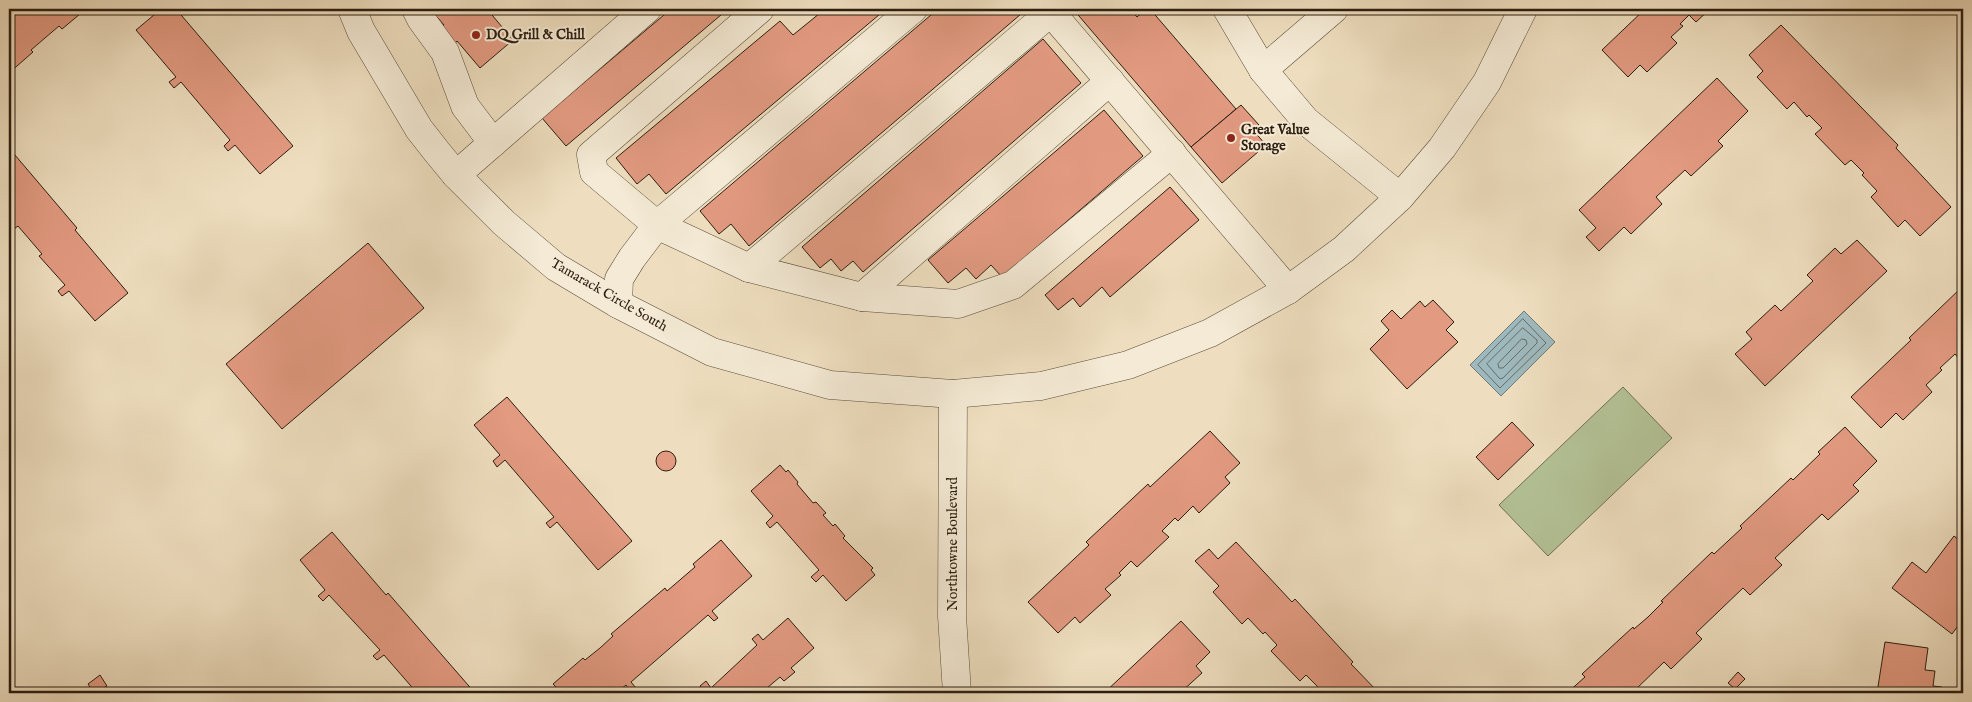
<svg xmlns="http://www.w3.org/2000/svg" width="1972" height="702" font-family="'IM FELL English',serif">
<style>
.green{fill:#b3c296;stroke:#707053}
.water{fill:#9eb9bd;stroke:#707b78}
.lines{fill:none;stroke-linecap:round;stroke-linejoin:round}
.shore{stroke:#656c66;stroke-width:1}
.building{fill:#e29a81;stroke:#2c1e10}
.minor-casing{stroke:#5c4e3c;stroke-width:29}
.minor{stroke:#f4ead5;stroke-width:28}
.poi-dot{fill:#8f2418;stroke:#f4ead5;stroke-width:2}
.labels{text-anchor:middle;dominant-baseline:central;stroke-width:4;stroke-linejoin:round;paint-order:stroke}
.poi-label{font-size:14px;font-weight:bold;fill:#2c1e10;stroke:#f4ead5;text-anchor:start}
.street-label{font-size:14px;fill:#2c1e10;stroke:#f4ead5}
</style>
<rect width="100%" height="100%" fill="#eedebf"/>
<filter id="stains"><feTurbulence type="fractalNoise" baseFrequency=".004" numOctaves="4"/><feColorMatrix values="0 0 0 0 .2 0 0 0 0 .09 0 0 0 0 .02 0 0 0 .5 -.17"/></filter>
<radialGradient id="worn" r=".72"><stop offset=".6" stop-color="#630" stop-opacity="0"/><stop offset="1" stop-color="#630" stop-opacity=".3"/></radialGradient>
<polygon class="green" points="1623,387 1672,438 1548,556 1499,505"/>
<polygon class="water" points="1524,311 1555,342 1501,396 1470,365"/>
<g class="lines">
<g class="shore">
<polygon points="1523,319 1546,343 1500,388 1478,365"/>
<polygon points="1523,328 1537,340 1537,343 1503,378 1500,379 1487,364"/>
<polygon points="1522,339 1526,340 1527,344 1503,368 1499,368 1498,364"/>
</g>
</g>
<g class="building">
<polygon points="11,9 86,9 62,29 59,26 31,50 33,52 9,73 9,11"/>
<polygon points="161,9 176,9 293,146 260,174 235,145 228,151 224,146 230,140 181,82 174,88 169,82 176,77 136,30"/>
<polygon points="430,9 487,9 513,40 480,68 457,41 453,46 439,30 444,25"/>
<polygon points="671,9 728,9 566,146 542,118"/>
<polygon points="825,9 886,9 666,194 649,174 637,184 616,158 780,21 793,35"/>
<polygon points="938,9 1017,9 1021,14 749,246 731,224 719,234 700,211"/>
<polygon points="1073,9 1130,9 1137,17 1146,9 1150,9 1236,109 1191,147"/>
<polygon points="1645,9 1710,9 1696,22 1689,15 1680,24 1683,26 1671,37 1677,43 1647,72 1640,65 1628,77 1602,50"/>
<polygon points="1963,13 1963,30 1957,24 1963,19 1960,16"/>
<polygon points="1781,25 1898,145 1896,148 1951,207 1920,236 1905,220 1898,227 1871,197 1877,191 1862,175 1864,173 1851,160 1845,165 1815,134 1822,128 1809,115 1807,117 1794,102 1787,109 1757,77 1763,71 1749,55"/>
<polygon points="1043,39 1081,83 863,272 853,261 841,271 831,259 820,268 802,247"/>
<polygon points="1717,78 1748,111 1718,141 1723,146 1691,176 1685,170 1656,197 1662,204 1631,234 1624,227 1599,251 1586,237 1596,228 1579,210"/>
<polygon points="1241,105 1259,125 1253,130 1266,145 1222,183 1191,147"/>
<polygon points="1104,110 1143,156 1002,277 991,265 976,279 966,268 948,283 928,260"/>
<polygon points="9,148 77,228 75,230 128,293 95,321 69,291 62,296 58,291 65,285 39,256 42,254 18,226 11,231 9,228 9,226 13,222 9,216"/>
<polygon points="1170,187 1199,220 1110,297 1102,287 1080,307 1073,298 1058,310 1045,295"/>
<polygon points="1857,240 1887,271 1765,386 1735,354 1752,339 1746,332 1775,305 1781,311 1813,281 1807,275 1835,248 1841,254"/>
<polygon points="368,243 424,308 282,429 226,364"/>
<polygon points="1963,286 1963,359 1961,361 1955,354 1940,368 1942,370 1926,385 1932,392 1903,420 1896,413 1881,428 1851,397 1911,340 1909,338"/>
<polygon points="1433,300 1454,322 1446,330 1458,342 1407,389 1370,349 1389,330 1381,321 1392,310 1401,319 1420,301 1425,307"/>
<polygon points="507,397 632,541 598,570 557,522 550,528 546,523 554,517 505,460 497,467 493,461 500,455 474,425"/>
<polygon points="1512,422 1534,445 1498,480 1476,457"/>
<polygon points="1845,427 1877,461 1853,485 1859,491 1828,520 1822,514 1775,558 1782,565 1750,595 1743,588 1696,633 1702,639 1671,669 1664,662 1632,693 1567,693 1585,677 1582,674 1633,627 1634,629 1648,617 1663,602 1661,601 1712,552 1714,554 1742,528 1740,526 1791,478 1793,480 1820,454 1818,452"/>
<polygon points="1210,431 1240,463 1225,477 1230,483 1199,513 1193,506 1178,521 1175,518 1162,531 1169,537 1137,567 1131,561 1119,573 1121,575 1105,589 1111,595 1080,623 1075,617 1058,633 1028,602 1089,545 1086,542 1116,514 1148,484 1150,487"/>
<circle cx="666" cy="461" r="10"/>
<polygon points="780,465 786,472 788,470 798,482 797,484 813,503 816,502 826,513 823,515 833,526 835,524 845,536 843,538 873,568 871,570 875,575 846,601 823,575 816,582 811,577 819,570 777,522 770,528 766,523 773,516 751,491"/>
<polygon points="332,532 386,595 388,593 475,693 417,693 384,655 377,660 373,656 380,650 329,595 323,601 318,596 325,590 300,560"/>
<polygon points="1954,536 1963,543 1963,619 1952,634 1892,588 1912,562 1926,573"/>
<polygon points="721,540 752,576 712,611 718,618 714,621 708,615 631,682 636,688 631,692 626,685 616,693 562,693 553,684 583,658 585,660 600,648 613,636 611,634 665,588 667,591 695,567 693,564"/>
<polygon points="1236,542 1292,602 1295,599 1353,662 1351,664 1379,693 1319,693 1317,692 1320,689 1306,675 1300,681 1271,651 1277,645 1265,632 1263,634 1248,618 1242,624 1213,592 1219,586 1195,561 1209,549 1218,559"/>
<polygon points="788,618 814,648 791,668 795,672 784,681 780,677 761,693 705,693 700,686 706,681 711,688 757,645 752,639 758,634 763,640"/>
<polygon points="1181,621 1210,652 1196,666 1202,673 1180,693 1104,693"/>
<polygon points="1885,642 1928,648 1925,670 1935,671 1933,686 1942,687 1942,693 1877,693"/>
<polygon points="1738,672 1745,679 1735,689 1728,683"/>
<polygon points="100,675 107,686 94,693 88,684"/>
<polygon points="87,687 91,693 77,693"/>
</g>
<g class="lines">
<defs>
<g id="minor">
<polyline points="352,9 361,31 419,129 437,152 456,175 504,223 556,267 618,304 712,352 830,385 953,394 1041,386 1128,365 1210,333 1288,290 1344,249 1400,197 1442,148 1487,82 1523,9"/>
<polyline points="416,9 421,19 445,52 465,106 493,143"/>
<polyline points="760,9 591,155 594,172 657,225 749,268 862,297 958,304 1013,285 1172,153"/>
<polyline points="1048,9 1288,290"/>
<polyline points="1227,9 1263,70"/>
<polyline points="1334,9 1263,70 1306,121 1400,197"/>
<polyline points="456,175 647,9"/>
<polyline points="749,268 1051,12"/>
<polyline points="862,297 1110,81"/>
<polyline points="618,304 619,279 632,258 657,225 913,9"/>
<polyline points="953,394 952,616 957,693"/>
</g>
</defs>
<use href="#minor" class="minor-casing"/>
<use href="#minor" class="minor"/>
</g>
<g class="poi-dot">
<circle cx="476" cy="35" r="5"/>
<circle cx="1231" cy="138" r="5"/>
</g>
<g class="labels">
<g class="poi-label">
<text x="486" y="35">DQ Grill &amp; Chill</text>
<text x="1241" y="130">Great Value<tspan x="1241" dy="16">Storage</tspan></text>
</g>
<g class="street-label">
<text transform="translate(609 295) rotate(30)">Tamarack Circle South</text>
<text transform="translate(953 544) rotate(-90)">Northtowne Boulevard</text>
</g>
</g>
<rect width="1972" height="702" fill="none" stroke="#eedebf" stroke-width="30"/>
<rect x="10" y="10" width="1952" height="682" fill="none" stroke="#2c1e10" stroke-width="2.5"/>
<rect x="15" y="15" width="1942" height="672" fill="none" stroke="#2c1e10"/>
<rect width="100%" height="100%" filter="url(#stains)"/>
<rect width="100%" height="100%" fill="url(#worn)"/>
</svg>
